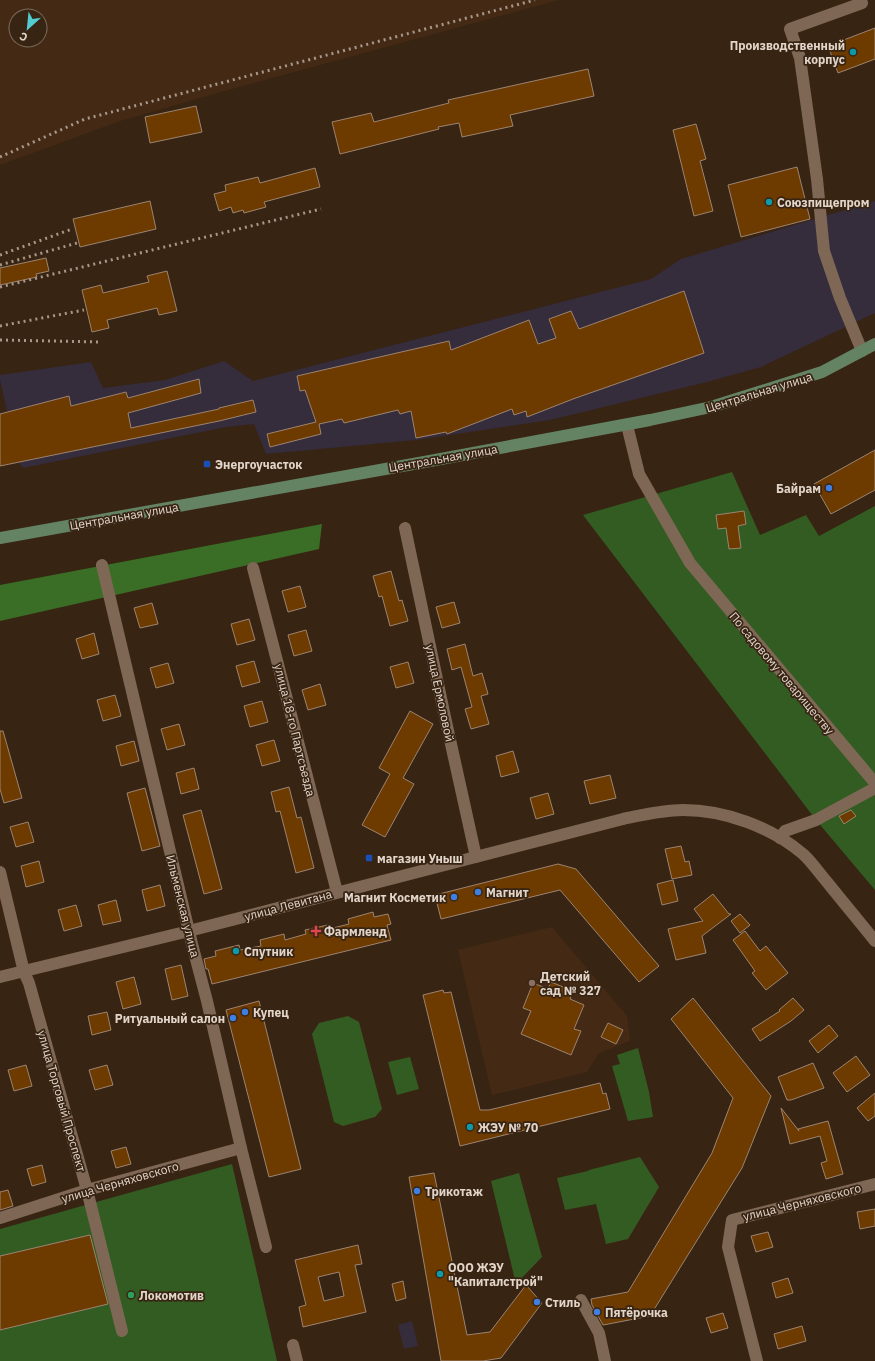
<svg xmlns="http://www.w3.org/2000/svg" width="875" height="1361" font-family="'IBM Plex Sans',sans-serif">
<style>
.built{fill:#442a15;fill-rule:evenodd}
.industrial{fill:#352c3c}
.green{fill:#335c23}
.forest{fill:#3a6d25}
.building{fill:#6d3a00;stroke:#9c8471;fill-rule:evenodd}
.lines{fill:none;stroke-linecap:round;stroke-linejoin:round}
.minor{stroke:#7e6754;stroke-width:12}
.major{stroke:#648363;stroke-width:12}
.rail{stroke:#a8988b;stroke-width:3;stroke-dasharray:2 4;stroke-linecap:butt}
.culture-dot{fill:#0f9aa8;stroke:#382413;stroke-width:1.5}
.transit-dot{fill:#1a4fb4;stroke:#382413;stroke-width:1.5}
.shop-dot{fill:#3f7fe0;stroke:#382413;stroke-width:1.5}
.health-dot{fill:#e0444e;stroke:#382413;stroke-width:1.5}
.education-dot{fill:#8d6e63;stroke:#382413;stroke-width:1.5}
.leisure-dot{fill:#2e9e5b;stroke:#382413;stroke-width:1.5}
.labels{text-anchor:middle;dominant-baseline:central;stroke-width:3.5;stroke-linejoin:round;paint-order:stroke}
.poi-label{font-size:12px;font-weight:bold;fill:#e2d5ca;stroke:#382413;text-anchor:start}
.street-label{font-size:12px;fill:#e2d5ca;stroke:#382413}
</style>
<rect width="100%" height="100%" fill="#382413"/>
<g class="built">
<path d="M0 0H559L228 90 120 121 0 165ZM16 16H40V40H16Z"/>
<polygon points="552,927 627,1016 630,1041 599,1053 587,1072 492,1095 458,950"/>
</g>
<g class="industrial">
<polygon points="875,201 875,313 761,367 707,382 550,420 416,440 266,454 254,424 226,427 23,468 19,463 0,380 0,375 91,362 103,388 165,380 224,361 253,381 651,279 681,259"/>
<polygon points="412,1321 418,1346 404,1349 398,1325"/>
</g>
<g class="green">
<polygon points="732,472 760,535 806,515 819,536 875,506 875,890 816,820 583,515"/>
<polygon points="348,1016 359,1022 382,1109 375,1117 343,1126 334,1122 312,1034 319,1023"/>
<polygon points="638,1048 649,1092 653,1117 628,1121 612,1066 620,1064 617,1055"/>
<polygon points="410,1057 419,1089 397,1095 388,1062"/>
<polygon points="640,1157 659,1187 628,1239 606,1244 596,1204 565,1210 557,1178 588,1171 589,1170"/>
<polygon points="232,1164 277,1361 0,1361 0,1229"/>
<polygon points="519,1173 542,1257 516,1284 491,1181"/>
</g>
<polygon class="forest" points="322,524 319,549 0,621 0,585"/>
<g class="building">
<polygon points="875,28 875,59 838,73 828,46"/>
<polygon points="588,69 594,96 510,115 513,126 462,137 459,123 438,127 439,129 340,154 332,122 371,113 374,122 449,103 448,100"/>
<polygon points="196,106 202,132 150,143 145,117"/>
<polygon points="696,124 706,159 700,161 713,211 694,216 673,130"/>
<polygon points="797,167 810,219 741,237 728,185"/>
<polygon points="315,168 320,187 264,202 266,207 244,213 243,210 233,213 231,207 219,211 214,194 226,191 225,185 258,177 260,183"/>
<polygon points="150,201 156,229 80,247 73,219"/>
<polygon points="46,258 49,271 36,274 37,277 0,285 0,268"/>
<polygon points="167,271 177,311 159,315 157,308 107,320 109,328 92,332 82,290 101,285 103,293 149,282 147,276"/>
<polygon points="684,291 704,353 573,399 527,417 526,411 514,415 512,409 447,434 446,432 416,438 411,411 400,414 398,410 344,423 342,419 319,424 321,434 270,447 267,434 316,422 305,390 300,391 297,376 449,341 451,350 529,320 538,344 556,338 549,319 571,311 579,329"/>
<polygon points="199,379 201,393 128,413 131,428 219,409 219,408 253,400 256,412 219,421 0,466 0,414 69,396 71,406 126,392 128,398"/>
<polygon points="875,450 875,490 831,514 814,484"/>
<polygon points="744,511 746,524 738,526 741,548 729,549 726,528 718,529 716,515"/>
<polygon points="391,571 399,601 402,600 408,621 390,626 382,596 379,597 373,576"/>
<polygon points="300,586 306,607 288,612 282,591"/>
<polygon points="454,602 460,623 442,628 436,607"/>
<polygon points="152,603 158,624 140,628 134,608"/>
<polygon points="249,619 255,640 237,645 231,624"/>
<polygon points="306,630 312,651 294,656 288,635"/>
<polygon points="94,633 99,654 82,659 76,639"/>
<polygon points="465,644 473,676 482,673 488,694 481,696 489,724 471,729 465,709 472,707 461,667 452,670 447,649"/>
<polygon points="254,661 260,682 242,687 236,666"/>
<polygon points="408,662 414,683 396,688 390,667"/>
<polygon points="168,663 174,683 156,688 150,668"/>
<polygon points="320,684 326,705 308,710 302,690"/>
<polygon points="115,695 121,716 103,721 97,700"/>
<polygon points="262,701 268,722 250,727 244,706"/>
<polygon points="410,711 433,724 403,778 414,784 385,837 362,825 390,774 379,768"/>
<polygon points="179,724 185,745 167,750 161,729"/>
<polygon points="0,731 3,731 22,798 4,803 0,789"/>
<polygon points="274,740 280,761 262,766 256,745"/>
<polygon points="134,741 139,761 121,766 116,746"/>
<polygon points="513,751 519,772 501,777 496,756"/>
<polygon points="194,768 199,789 181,794 176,773"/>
<polygon points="610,775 616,798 590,804 584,781"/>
<polygon points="289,787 297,818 301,817 314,868 296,873 280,811 276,812 271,792"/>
<polygon points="145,788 160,846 142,851 127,793"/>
<polygon points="548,793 554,814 536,819 530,798"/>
<polygon points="201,810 222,889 204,894 183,815"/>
<polygon points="851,810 856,816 844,824 839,816"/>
<polygon points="28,822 34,842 16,847 10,827"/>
<polygon points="681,846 685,862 689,861 692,875 672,879 665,849"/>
<polygon points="39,861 44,882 26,887 21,866"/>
<polygon points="558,864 576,869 659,966 639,982 560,890 441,919 435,895"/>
<polygon points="673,880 678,901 662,905 657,884"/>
<polygon points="160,885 165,906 147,911 142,890"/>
<polygon points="713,894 729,914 731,914 702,936 706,953 676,960 668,929 703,921 694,909"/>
<polygon points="116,900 121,921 103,925 98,905"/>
<polygon points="76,905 82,926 64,931 58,910"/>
<polygon points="373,912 374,917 388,914 391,924 387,925 391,940 212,984 208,969 206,969 204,959 216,956 215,951 239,945 240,950 261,946 260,940 284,934 285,940 306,934 305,930 328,925 329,929 349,924 348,919"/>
<polygon points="740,914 750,925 740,933 731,921"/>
<polygon points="745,931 760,951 766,946 788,973 766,990 752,973 755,971 733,940"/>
<polygon points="181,965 188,996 172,1000 165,969"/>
<polygon points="134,977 141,1004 123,1009 116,982"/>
<polygon points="551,982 573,991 570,999 584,1005 574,1029 581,1031 571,1055 521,1034 531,1011 523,1008 533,983 548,989"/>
<polygon points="443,990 444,993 451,992 480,1110 489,1110 600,1083 603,1094 606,1093 610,1109 460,1146 423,995"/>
<polygon points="693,998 771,1096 742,1168 650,1316 603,1325 592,1305 591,1299 628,1292 712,1153 733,1098 671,1019"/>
<polygon points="793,998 804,1010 791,1021 760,1041 752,1029 780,1011 779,1010"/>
<polygon points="259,1001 301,1169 269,1177 226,1010"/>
<polygon points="107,1012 111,1030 92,1035 88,1016"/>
<polygon points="608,1023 623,1030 616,1044 601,1037"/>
<polygon points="829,1025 838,1036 818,1053 809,1041"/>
<polygon points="856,1056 870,1075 847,1092 833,1073"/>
<polygon points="813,1063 824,1088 791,1100 787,1100 778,1077"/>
<polygon points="26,1065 32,1086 14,1091 8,1070"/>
<polygon points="107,1065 113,1085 95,1090 89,1070"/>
<polygon points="875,1093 875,1116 868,1121 857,1108"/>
<polygon points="781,1108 799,1131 798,1129 828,1121 843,1174 826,1179 821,1163 827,1161 820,1136 790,1144"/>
<polygon points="126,1147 131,1164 116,1168 111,1151"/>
<polygon points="42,1165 46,1182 32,1186 27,1169"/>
<polygon points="434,1173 467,1335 490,1332 526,1285 542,1303 501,1358 483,1361 441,1361 409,1177"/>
<polygon points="8,1190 13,1206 0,1210 0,1192"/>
<polygon points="875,1209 875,1226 860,1229 857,1212"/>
<polygon points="768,1232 773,1247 756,1252 751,1236"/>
<polygon points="90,1235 108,1304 0,1330 0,1256"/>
<path d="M358 1245 362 1264 355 1265 366 1312 303 1327 299 1307 306 1305 295 1260ZM339 1272 344 1296 324 1301 318 1277Z"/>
<polygon points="788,1278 793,1293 776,1298 772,1283"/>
<polygon points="403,1281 406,1298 396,1301 392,1284"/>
<polygon points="723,1313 728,1328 711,1333 706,1318"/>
<polygon points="802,1326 806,1341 778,1349 774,1334"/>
</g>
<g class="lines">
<g class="minor">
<polyline points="862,351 840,298 824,251 817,179 800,58 790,29 862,3"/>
<polyline points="627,425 639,474 690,563 875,783"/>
<polyline points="405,528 445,717 476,857"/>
<polyline points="102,565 192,944 207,1001 241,1148 266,1247"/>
<polyline points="253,568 337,892"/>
<polyline points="780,838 785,831 816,820 875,788"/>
<polyline points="0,872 24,972 29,983 87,1190 122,1331"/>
<path d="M0 977 189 931 623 819C643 815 662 810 683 810 725 810 771 827 803 854 812 862 819 873 827 882 843 902 859 921 875 941"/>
<polyline points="0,1218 87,1190 241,1148"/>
<polyline points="581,1300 599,1333 605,1361"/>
<polyline points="293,1345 297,1361"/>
<polyline points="757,1361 728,1247 732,1220 875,1184"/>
</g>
<polyline class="major" points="0,538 430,461 650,420 711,407 822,372 875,344"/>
<g class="rail">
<polyline points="0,157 85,119 535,0"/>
<polyline points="0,255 72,229"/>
<polyline points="0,265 77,243"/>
<polyline points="0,287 321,209"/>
<polyline points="0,326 84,310"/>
<polyline points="0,340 102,342"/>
</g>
</g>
<g class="culture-dot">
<circle cx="853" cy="52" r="4"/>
<circle cx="769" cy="202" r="4"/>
<circle cx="236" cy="951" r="4"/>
<circle cx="470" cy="1127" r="4"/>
<circle cx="440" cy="1274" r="4"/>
</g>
<g class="transit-dot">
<rect x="203" y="460" width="8" height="8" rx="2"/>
<rect x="365" y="854" width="8" height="8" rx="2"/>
</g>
<g class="shop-dot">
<circle cx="829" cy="488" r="4"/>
<circle cx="478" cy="892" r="4"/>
<circle cx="454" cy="897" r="4"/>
<circle cx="245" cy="1012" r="4"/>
<circle cx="233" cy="1018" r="4"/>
<circle cx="417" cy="1191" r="4"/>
<circle cx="537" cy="1302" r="4"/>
<circle cx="597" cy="1312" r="4"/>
</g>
<path class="health-dot" d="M314 925h4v4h4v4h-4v4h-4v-4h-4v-4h4z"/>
<circle class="education-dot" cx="532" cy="983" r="4"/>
<circle class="leisure-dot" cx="131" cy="1295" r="4"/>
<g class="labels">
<g class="poi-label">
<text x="845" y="45" text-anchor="end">Производственный<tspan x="845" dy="14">корпус</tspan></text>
<text x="777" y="202">Союзпищепром</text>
<text x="215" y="464">Энергоучасток</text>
<text x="821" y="488" text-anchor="end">Байрам</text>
<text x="377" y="858">магазин Уныш</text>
<text x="486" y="892">Магнит</text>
<text x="446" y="897" text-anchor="end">Магнит Косметик</text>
<text x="324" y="931">Фармленд</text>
<text x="244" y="951">Спутник</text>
<text x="540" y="976">Детский<tspan x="540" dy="14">сад № 327</tspan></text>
<text x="253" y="1012">Купец</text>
<text x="225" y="1018" text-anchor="end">Ритуальный салон</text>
<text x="478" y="1127">ЖЭУ № 70</text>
<text x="425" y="1191">Трикотаж</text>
<text x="448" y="1267">ООО ЖЭУ<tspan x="448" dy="14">"Капиталстрой"</tspan></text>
<text x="139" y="1295">Локомотив</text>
<text x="545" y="1302">Стиль</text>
<text x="605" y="1312">Пятёрочка</text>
</g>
<g class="street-label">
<text transform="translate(759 392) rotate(-17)">Центральная улица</text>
<text transform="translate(443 458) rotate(-10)">Центральная улица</text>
<text transform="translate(124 516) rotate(-10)">Центральная улица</text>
<text transform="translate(782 673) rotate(50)">По садовому товариществу</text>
<text transform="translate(440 693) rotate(78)">улица Ермоловой</text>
<text transform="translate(295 730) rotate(76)">улица 18-го Партсъезда</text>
<text transform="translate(288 905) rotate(-15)">улица Левитана</text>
<text transform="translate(183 906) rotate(76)">Ильменская улица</text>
<text transform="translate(62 1101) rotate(74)">улица Торговый Проспект</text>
<text transform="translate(120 1182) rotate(-16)">улица Черняховского</text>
<text transform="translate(802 1202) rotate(-14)">улица Черняховского</text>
</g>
</g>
<g transform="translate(28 28) rotate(207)"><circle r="19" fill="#382413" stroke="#7c6b5c"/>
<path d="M0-3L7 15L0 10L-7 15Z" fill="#52ccd0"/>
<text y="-6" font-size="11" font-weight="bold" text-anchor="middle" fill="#e2d5ca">С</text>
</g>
</svg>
